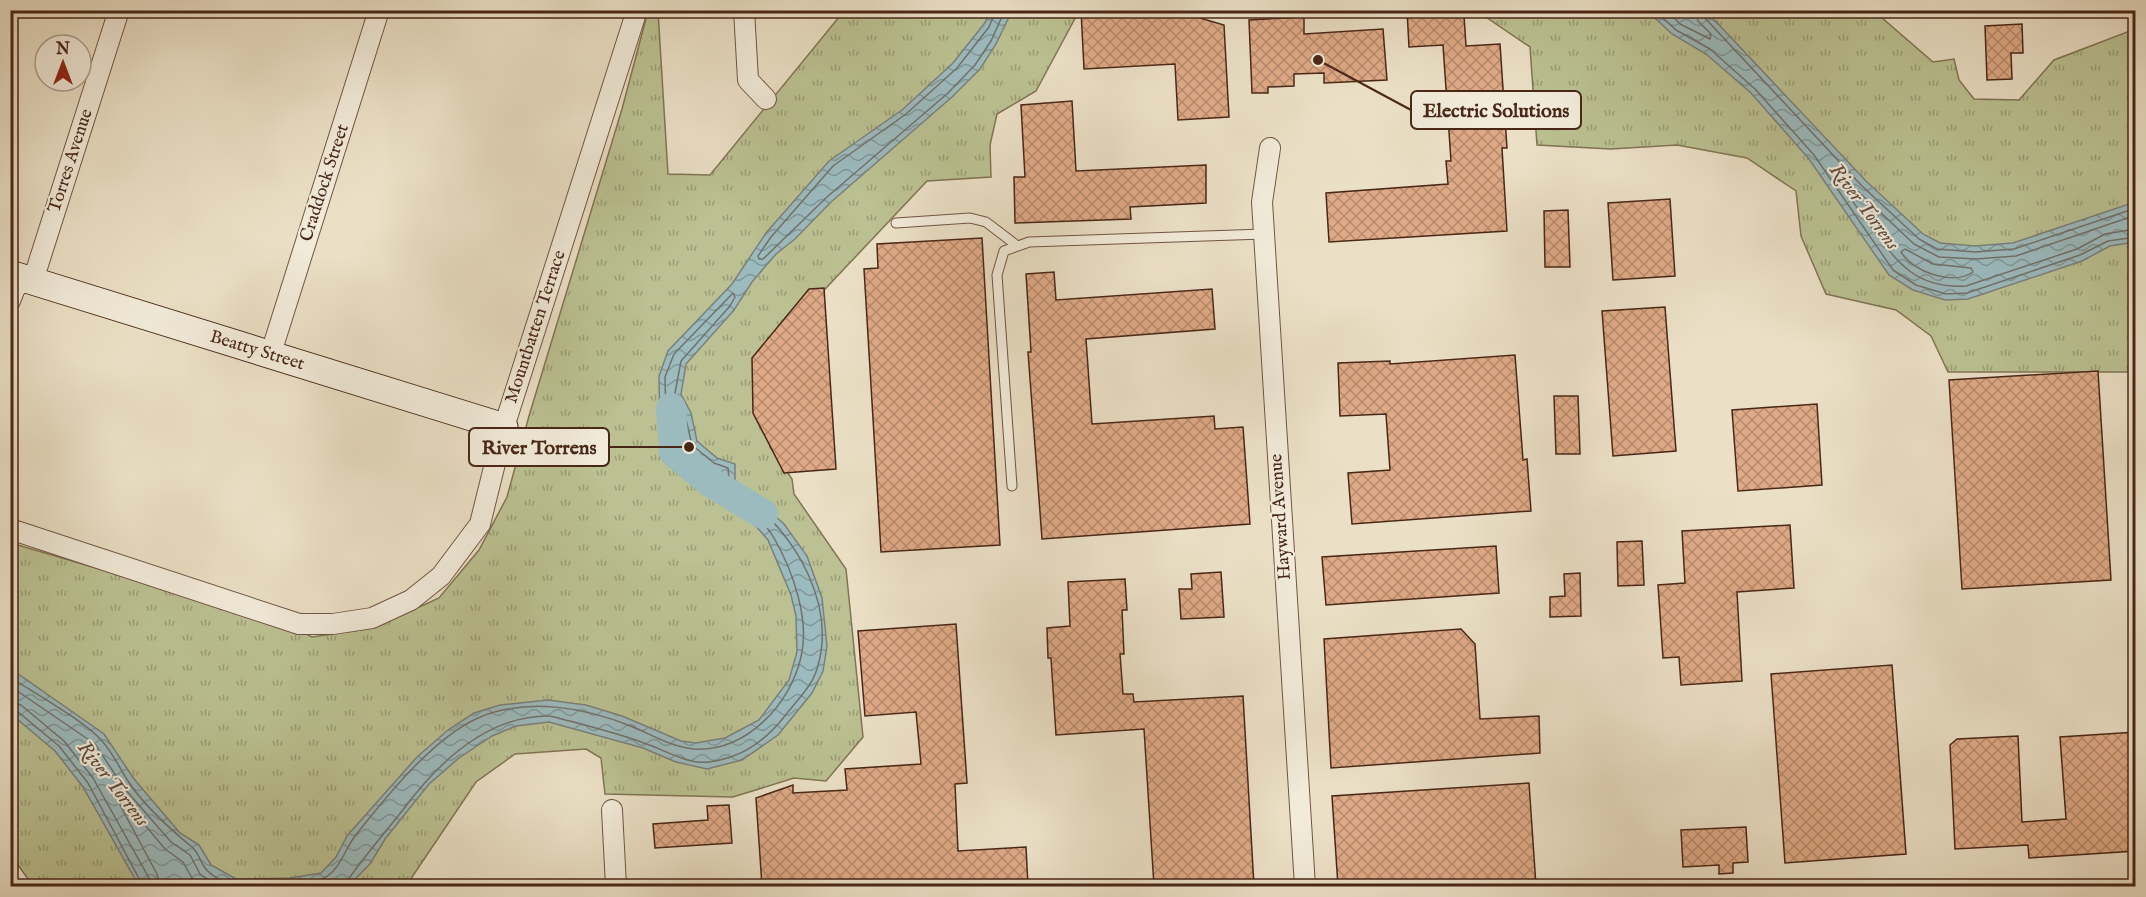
<svg xmlns="http://www.w3.org/2000/svg" width="2146" height="897" font-family="'IM FELL English',serif">
<style>
.park{fill:url(#park-tufts);stroke:#827454;stroke-width:1.5}
.water{fill:url(#water-waves);stroke:#7b807c;stroke-width:1.5}
.lines{fill:none;stroke-linecap:round;stroke-linejoin:round}
.shore{stroke:#72716b;stroke-width:1.5}
.river{stroke:#9cbbbf;stroke-width:30}
.building{fill:url(#building-cross-hatch);stroke:#492717;stroke-width:1.5}
.lane-casing{stroke:#725543;stroke-width:11}
.street-casing{stroke:#725543;stroke-width:22}
.secondary-casing{stroke:#492717;stroke-width:29}
.lane{stroke:#f2ebda;stroke-width:9}
.street{stroke:#f2ebda;stroke-width:20}
.secondary{stroke:#f2ebda;stroke-width:27}
.labels{text-anchor:middle;dominant-baseline:central;stroke-width:4.5;stroke-linejoin:round;paint-order:stroke}
.street-label{font-size:18px;fill:#492717;stroke:#f2ebda}
.water-label{font-size:20px;font-style:italic;fill:#5e4c41;stroke:#f2ebda}
.leader{fill:none;stroke:#492717;stroke-width:2}
.callout-dot{fill:#492717;stroke:#f2ebda;stroke-width:2}
.callout{fill:#f2ebda;stroke:#492717;stroke-width:2}
.callout-label{font-size:20px;text-anchor:middle;font-weight:bold;fill:#492717}
</style>
<defs>
<pattern id="park-tufts" width="24" height="20" patternUnits="userSpaceOnUse" patternTransform="scale(1.5)"><rect width="24" height="20" fill="#bbc192"/><path d="M3 7l-1-3M5 7V3M7 7l1-3M15 17l-1-3M17 17v-4M19 17l1-3" fill="none" stroke="#9a9d76"/></pattern>
<pattern id="water-waves" width="16" height="10" patternUnits="userSpaceOnUse" patternTransform="scale(1.5)"><rect width="16" height="10" fill="#9cbbbf"/><path d="M0 5q4-4 8 0t8 0" fill="none" stroke="#81989a"/></pattern>
<pattern id="building-cross-hatch" width="8" height="8" patternUnits="userSpaceOnUse" patternTransform="scale(1.5)"><rect width="8" height="8" fill="#dfaa87"/><path d="M0 0l8 8M0 8l8-8" fill="none" stroke="#b78a6d"/></pattern>
</defs>
<rect width="100%" height="100%" fill="#ebe0c6"/>
<filter id="stains"><feTurbulence type="fractalNoise" baseFrequency=".00333" numOctaves="4"/><feColorMatrix values="0 0 0 0 .2 0 0 0 0 .09 0 0 0 0 .02 0 0 0 .5 -.17"/></filter>
<radialGradient id="worn" r=".72"><stop offset=".6" stop-color="#630" stop-opacity="0"/><stop offset="1" stop-color="#630" stop-opacity=".3"/></radialGradient>
<g class="park">
<polygon points="648,11 658,11 668,174 710,175 844,11 1079,11 1036,91 997,114 990,145 991,177 927,181 761,357 770,447 792,479 794,494 846,569 863,737 826,781 794,778 733,797 605,794 601,758 586,749 515,754 476,782 406,886 32,886 11,855 11,543 287,624 312,637 374,628 439,598 479,550 507,497 529,416 622,109"/>
<polygon points="1477,11 1874,11 1933,62 1954,59 1959,80 1974,99 2019,100 2054,60 2135,29 2135,367 2129,372 1948,372 1931,336 1896,310 1826,294 1801,236 1796,191 1747,158 1677,145 1611,149 1537,145 1530,47"/>
</g>
<g class="water">
<polygon points="992,10 1012,11 996,44 980,69 952,97 831,202 795,239 776,254 752,282 734,310 686,364 681,394 691,413 697,441 717,458 735,464 735,480 784,524 807,556 822,598 827,646 823,671 812,693 778,735 742,760 707,769 676,762 643,748 549,722 516,726 492,736 459,758 429,784 385,839 370,864 348,886 139,886 83,787 55,751 11,714 11,669 104,734 134,779 180,833 199,845 211,865 236,879 290,878 321,873 336,857 347,836 417,757 448,730 474,713 500,705 548,700 586,705 622,716 681,741 696,743 725,738 759,720 789,680 797,652 796,616 791,595 768,540 719,484 669,444 660,427 659,376 668,351 732,284 766,233 829,161 902,110 953,63 984,24"/>
<polygon points="1642,11 1706,11 1866,181 1923,234 1940,243 1975,246 2013,243 2135,202 2135,242 2110,246 2082,261 1968,299 1945,300 1913,290 1889,275 1809,159 1751,93 1706,54 1672,34 1656,19"/>
</g>
<g class="lines">
<g class="shore">
<polyline points="996,10 989,27 957,68 906,114 833,166 771,237 758,256 759,259 763,259 827,197 948,93 975,65 991,41 1005,10"/>
<polyline points="1654,10 1676,30 1710,49 1755,89 1814,155 1893,270 1916,285 1946,294 1967,293 2080,255 2108,241 2136,237"/>
<polyline points="1667,10 1680,24 1710,39 1711,34 1698,21 1695,10"/>
<polyline points="1703,10 1704,17 1862,186 1919,239 1937,249 1975,252 2014,249 2136,208"/>
<path d="M2136 215 2016 256 1976 259 1939 257 1914 244 1846 180 1841 182C1848 197 1860 211 1870 225 1897 262 1915 289 1966 286L2077 249 2105 234 2136 229"/>
<path d="M1905 249 1933 264 1971 268 1973 272C1953 286 1913 272 1901 252Z"/>
<polygon points="733,293 735,297 730,306 681,361 675,393 685,415 692,445 714,463 728,468 729,479 726,481 674,440 666,425 665,377 674,354"/>
<path d="M10 677C34 693 85 721 102 741 113 753 119 767 128 781 144 806 170 829 193 848 199 854 200 861 205 868 211 876 226 884 236 885 250 887 312 884 324 878 340 870 345 849 355 836 385 798 433 738 478 718 526 697 585 707 633 727 652 735 672 747 694 749 746 752 790 705 801 657 810 620 793 571 774 538 767 525 754 514 744 502V499L747 498C796 535 837 606 817 669 811 688 796 701 784 717 764 742 741 758 709 762 688 765 663 749 644 743 620 734 595 728 570 721 563 720 555 716 548 716 486 716 436 765 402 811 393 823 346 878 345 886"/>
<polyline points="10,686 95,744 124,788 171,842 190,855 200,874 218,886"/>
<polyline points="10,702 21,705 64,741 93,778 149,878 151,886"/>
<polyline points="10,710 17,711 59,746 88,783 143,886"/>
<polyline points="160,886 157,874 120,805 121,801 130,807 165,849 183,862 192,878 202,886"/>
</g>
<polyline class="river" points="671,408 674,452 710,482 763,514"/>
</g>
<g class="building">
<polygon points="1081,10 1173,10 1224,25 1229,117 1178,120 1175,64 1084,69"/>
<polygon points="1407,10 1453,10 1453,16 1464,16 1466,46 1500,44 1507,148 1502,148 1507,231 1329,242 1326,193 1448,184 1446,161 1451,161 1443,45 1409,47"/>
<polygon points="1304,17 1304,34 1383,29 1387,80 1324,83 1324,73 1294,74 1294,86 1268,87 1268,93 1252,93 1249,20"/>
<polygon points="2022,24 2023,53 2011,53 2012,79 1987,80 1985,26"/>
<polygon points="1072,101 1076,171 1206,165 1206,203 1130,207 1131,219 1015,223 1014,177 1025,177 1021,105"/>
<polygon points="1670,199 1675,276 1613,280 1608,203"/>
<polygon points="1568,210 1570,267 1545,267 1544,211"/>
<polygon points="982,238 1000,545 881,552 864,269 878,268 877,244"/>
<polygon points="1054,272 1056,300 1212,289 1215,329 1086,339 1092,424 1214,416 1215,429 1243,427 1250,524 1042,539 1028,352 1031,352 1026,274"/>
<polygon points="824,288 836,469 784,473 753,413 752,358 809,289"/>
<polygon points="1665,307 1676,451 1613,456 1602,311"/>
<polygon points="1515,355 1523,460 1527,459 1531,511 1352,524 1348,473 1390,470 1386,414 1340,416 1338,363 1390,361 1390,364"/>
<polygon points="2098,371 2111,580 1962,589 1949,380"/>
<polygon points="1554,396 1578,396 1580,454 1556,454"/>
<polygon points="1817,404 1822,485 1738,491 1732,410"/>
<polygon points="1790,525 1794,588 1737,592 1742,681 1681,685 1679,657 1663,658 1658,585 1685,583 1682,531"/>
<polygon points="1642,541 1644,585 1618,586 1617,542"/>
<polygon points="1496,546 1499,593 1326,605 1322,557"/>
<polygon points="1221,572 1224,617 1181,619 1179,589 1192,589 1191,574"/>
<polygon points="1580,573 1581,616 1550,617 1550,597 1565,596 1564,574"/>
<polygon points="1125,579 1127,610 1122,610 1124,654 1120,654 1123,694 1133,694 1134,702 1243,696 1254,886 1154,886 1144,729 1056,735 1051,658 1048,658 1047,628 1070,626 1068,582"/>
<polygon points="956,624 967,783 955,784 958,851 1026,847 1028,886 762,886 756,798 793,785 793,793 847,790 845,769 921,764 916,712 865,716 858,631"/>
<polygon points="1461,629 1475,644 1480,719 1539,716 1540,753 1331,768 1324,639"/>
<polygon points="1892,665 1906,854 1785,863 1771,674"/>
<polygon points="2136,732 2136,851 2029,858 2028,845 1955,849 1950,745 1957,739 2018,736 2022,822 2066,819 2060,737"/>
<polygon points="1529,783 1536,886 1338,886 1332,796"/>
<polygon points="729,805 732,843 655,848 653,824 708,820 707,806"/>
<polygon points="1746,827 1748,862 1733,863 1733,873 1719,874 1719,865 1683,867 1681,830"/>
</g>
<g class="lines">
<defs>
<g id="lane">
<polyline points="896,223 970,218 986,222 1016,245"/>
<polyline points="1012,486 997,275 1004,251 1029,242 1264,234"/>
</g>
<g id="street">
<polyline points="744,10 748,80 766,99"/>
<polyline points="1270,148 1262,202 1305,886"/>
<polyline points="10,301 15,288 36,271 119,10"/>
<polyline points="270,356 379,10"/>
<polyline points="10,529 299,624 333,624 372,618 411,600 441,576 480,524 504,427 637,10"/>
<polyline points="612,810 616,886"/>
<polyline points="10,872 20,886"/>
</g>
<polyline id="secondary" points="10,274 504,427"/>
</defs>
<use href="#lane" class="lane-casing"/>
<use href="#street" class="street-casing"/>
<use href="#secondary" class="secondary-casing"/>
<use href="#lane" class="lane"/>
<use href="#street" class="street"/>
<use href="#secondary" class="secondary"/>
</g>
<g class="labels">
<g class="street-label">
<text transform="translate(71 161) rotate(-72)">Torres Avenue</text>
<text transform="translate(325 183) rotate(-72)">Craddock Street</text>
<text transform="translate(536 327) rotate(-72)">Mountbatten Terrace</text>
<text transform="translate(257 351) rotate(17)">Beatty Street</text>
<text transform="translate(1281 517) rotate(-94)">Hayward Avenue</text>
</g>
<g class="water-label">
<text transform="translate(1864 207) rotate(53)">River Torrens</text>
<text transform="translate(113 784) rotate(52)">River Torrens</text>
</g>
</g>
<path class="leader" d="M1318 60L1411 110M689 447L609 447"/>
<g class="callout-dot">
<circle cx="1318" cy="60" r="6"/>
<circle cx="689" cy="447" r="6"/>
</g>
<g class="callout">
<rect x="1411" y="91" width="170" height="38" rx="6"/>
<rect x="469" y="428" width="140" height="38" rx="6"/>
</g>
<g class="callout-label">
<text x="1496" y="117">Electric Solutions</text>
<text x="539" y="454">River Torrens</text>
</g>
<rect width="2146" height="897" fill="none" stroke="#ebe0c6" stroke-width="36"/>
<rect x="12" y="12" width="2122" height="873" fill="none" stroke="#492717" stroke-width="3"/>
<rect x="18" y="18" width="2110" height="861" fill="none" stroke="#492717" stroke-width="1.5"/>
<g transform="translate(63 63)"><circle r="28" fill="#f2ebda" stroke="#ae9d8c" stroke-width="1.5"/>
<path d="M0-4.5L10 22L0 15L-10 22Z" fill="#8f2418"/>
<text y="-9" font-size="16" font-weight="bold" text-anchor="middle" fill="#492717">N</text>
</g>
<rect width="100%" height="100%" filter="url(#stains)"/>
<rect width="100%" height="100%" fill="url(#worn)"/>
</svg>
